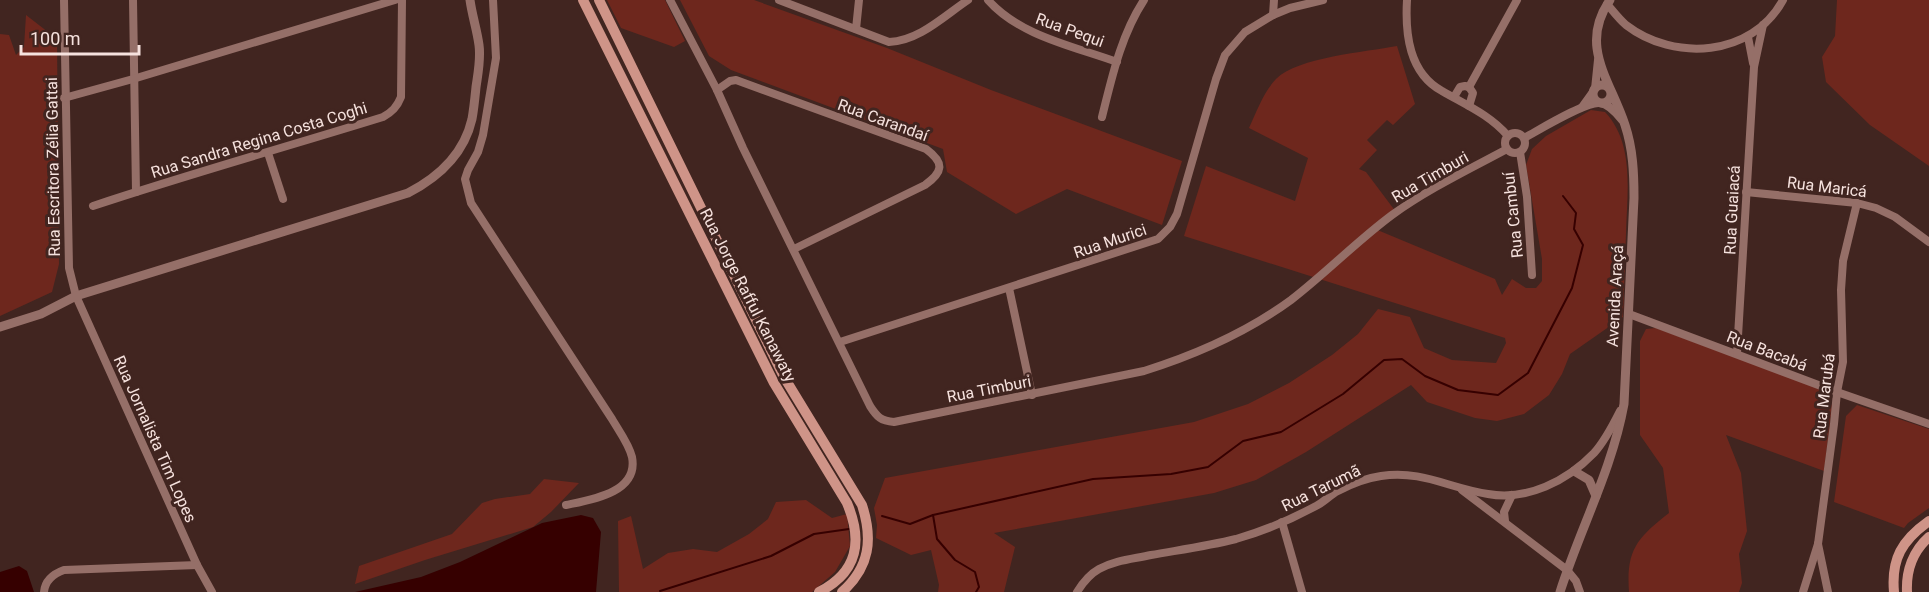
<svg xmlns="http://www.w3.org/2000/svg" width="1929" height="592" font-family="Roboto,sans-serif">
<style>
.green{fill:#6e271d}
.water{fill:#360000}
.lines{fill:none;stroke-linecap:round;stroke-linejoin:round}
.stream{stroke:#360000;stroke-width:2}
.minor{stroke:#956f68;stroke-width:8}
.tertiary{stroke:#956f68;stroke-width:9}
.secondary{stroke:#cf9488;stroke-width:10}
.labels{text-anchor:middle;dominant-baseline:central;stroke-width:6;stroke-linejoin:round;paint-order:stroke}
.street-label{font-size:16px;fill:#f6e2de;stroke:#412520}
</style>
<rect width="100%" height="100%" fill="#412520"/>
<g class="green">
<polygon points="607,0 665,0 685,41 674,47 621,28"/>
<polygon points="680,0 754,0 887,48 991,90 1182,161 1162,225 1067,189 1016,214 947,172 943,149 731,70 709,56"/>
<polygon points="1837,0 1929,0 1929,166 1870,125 1826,82 1822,57 1835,36"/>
<polygon points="26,15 57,39 59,264 52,292 0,316 0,34 9,35 16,55 24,47"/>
<path d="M1397 46 1415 104 1393 125 1387 120 1367 140 1377 150 1359 169 1366 172 1396 212 1375 229 1495 279 1502 295 1512 279 1526 288H1536L1542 281V259L1526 165 1532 149 1546 136 1591 110 1605 112C1635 144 1627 192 1626 233 1625 261 1624 289 1623 317L1570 354 1562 374 1549 395 1524 414 1497 421 1475 418 1427 402 1411 385 1306 452 1256 480 1214 493 994 533 1015 547 1004 592H938L939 585 931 550 911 555 876 538 877 525 874 508 885 478 1194 422 1248 404 1289 383 1332 355 1358 334 1378 309 1410 317 1424 348 1452 360 1496 363 1506 343 1505 338 1184 236 1206 166 1295 201 1308 158 1249 128C1257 111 1263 93 1276 79 1298 57 1366 52 1397 46Z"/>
<path d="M1656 328 1821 389 1832 406 1824 471 1726 435 1741 473 1747 531 1739 554 1742 583 1739 592H1629C1626 550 1637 538 1669 513L1663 468 1640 435V341L1646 329Z"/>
<polygon points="1857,405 1929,429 1929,508 1908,523 1904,528 1834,502 1846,416"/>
<polygon points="544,479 579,483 551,512 533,527 425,560 355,584 359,566 452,534 482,503 495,499 530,494"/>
<polygon points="806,500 832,518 847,514 850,546 835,572 812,592 619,592 618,521 631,516 643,569 668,553 693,549 717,552 749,534 768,519 776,502"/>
</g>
<g class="water">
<polygon points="581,515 593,518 601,532 596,592 355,592 421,577 460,562 542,523"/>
<polygon points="19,566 27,571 34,592 0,592 0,572"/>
</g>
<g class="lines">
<g class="stream">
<polyline points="933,515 937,539 955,560 975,572 979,587 976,592"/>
<polyline points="882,516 910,524 933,515 1093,479 1171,474 1208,467 1243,441 1281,432 1343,394 1384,360 1402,359 1425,376 1458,390 1498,395 1528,373 1572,288 1583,245 1574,229 1576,213 1563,196"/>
<polyline points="660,591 771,556 814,534 849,529"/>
</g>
<g class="minor">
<polyline points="64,0 69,268 76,296 197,565 212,592"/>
<polyline points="133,0 136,192"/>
<path d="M493 0 496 58 483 135 478 152 468 170 465 179 471 203 612 419C619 431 629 444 632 457 639 493 590 500 566 505"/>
<path d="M670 0 717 90 743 148 870 406C877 417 881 421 894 422L1144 371C1198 354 1246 333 1291 300 1326 273 1357 241 1392 215 1428 189 1468 170 1507 149"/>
<path d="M779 0 889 42C919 41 944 16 968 0"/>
<path d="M988 0C1020 36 1073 46 1117 62"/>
<path d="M1407 0C1405 34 1409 73 1442 91 1466 105 1490 115 1508 136"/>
<path d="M1607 4C1613 11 1619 19 1626 25 1674 62 1752 57 1783 0"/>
<polyline points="1273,15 1274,0"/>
<polyline points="856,29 859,0"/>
<polyline points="1748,37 1753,63"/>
<polyline points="1469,87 1517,0"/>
<path d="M717 90 730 81 736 80 926 149C945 163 943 172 925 185L794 249"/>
<polyline points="1454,97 1460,87 1465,86 1469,87"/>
<polyline points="64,98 133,79 395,0"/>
<polyline points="1469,106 1473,93 1469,87"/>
<polyline points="1582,107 1595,89 1598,60"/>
<path d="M1102 117C1112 77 1121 35 1144 0"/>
<circle cx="1515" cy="143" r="10"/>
<path d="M1524 138C1539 130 1586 101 1600 103 1609 104 1617 114 1622 120"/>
<polyline points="1520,152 1527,197 1532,275"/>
<polyline points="268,153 283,199"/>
<polyline points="1746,192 1857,203 1876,208 1895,217 1929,242"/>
<path d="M93 206C189 174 286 147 383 117 392 112 397 107 401 97L402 0"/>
<polyline points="1009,288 1032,395"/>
<polyline points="1629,314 1837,392 1929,424"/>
<polyline points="840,342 1158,239 1170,227 1177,214 1216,79 1225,55 1245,32 1273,15 1290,8 1323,0"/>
<polyline points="1737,353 1754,67 1763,25"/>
<polyline points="1462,490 1567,570 1576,581 1580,592"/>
<polyline points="1505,521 1504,512 1512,495"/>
<polyline points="1282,522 1302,592"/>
<polyline points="1818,544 1828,592"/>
<path d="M44 592C45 580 53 574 64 570L197 565"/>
<path d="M1077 592C1082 584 1090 574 1099 569 1115 560 1133 559 1151 555 1179 550 1208 546 1236 539 1264 531 1290 520 1316 506 1324 502 1330 495 1338 491 1351 484 1367 478 1381 476 1423 470 1448 488 1488 494 1527 501 1567 481 1594 453 1605 441 1613 425 1620 411"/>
<polyline points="1803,592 1818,544 1834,424 1837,392 1843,362 1841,290 1843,261 1857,203"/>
</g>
<g class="tertiary">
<circle cx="1602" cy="94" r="9"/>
<path d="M0 327 41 314 76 296 408 193C439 177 464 154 472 119 474 108 475 97 476 87 478 73 481 59 479 45 477 30 472 15 470 0"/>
<polyline points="1574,471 1589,480 1596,496"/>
<path d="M1560 592C1580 529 1612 470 1624 404L1634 198C1634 173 1633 149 1625 125 1611 81 1578 46 1610 0"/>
</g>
<g class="secondary">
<path d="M583 0 774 383 847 503C863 541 858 572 819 592"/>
<path d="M599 0 784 377 862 505C873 539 870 567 842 592"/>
<path d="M1894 592C1891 559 1902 540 1929 521"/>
<path d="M1907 592C1906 571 1913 551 1929 537"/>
</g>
</g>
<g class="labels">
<g class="street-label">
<text transform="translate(1070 30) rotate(20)">Rua Pequi</text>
<text transform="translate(883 120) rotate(20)">Rua Carandaí</text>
<text transform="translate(259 140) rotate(-17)">Rua Sandra Regina Costa Coghi</text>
<text transform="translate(53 167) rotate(-91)">Rua Escritora Zélia Gattai</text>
<text transform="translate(1430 177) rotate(-30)">Rua Timburi</text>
<text transform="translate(1827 187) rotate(7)">Rua Maricá</text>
<text transform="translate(1732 210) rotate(-87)">Rua Guaiacá</text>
<text transform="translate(1513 215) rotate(-96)">Rua Cambuí</text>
<text transform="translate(1110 241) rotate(-19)">Rua Murici</text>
<text transform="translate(748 295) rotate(63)">Rua Jorge Rafful Kanawaty</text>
<text transform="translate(1615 296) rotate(-87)">Avenida Araçá</text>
<text transform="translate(1767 351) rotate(21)">Rua Bacabá</text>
<text transform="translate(989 389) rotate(-11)">Rua Timburi</text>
<text transform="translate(1824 396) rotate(-83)">Rua Marubá</text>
<text transform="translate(155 439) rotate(66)">Rua Jornalista Tim Lopes</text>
<text transform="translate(1321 488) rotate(-26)">Rua Tarumã</text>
</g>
</g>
<path d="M21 45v9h118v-9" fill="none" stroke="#f6e2de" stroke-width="3"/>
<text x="30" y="45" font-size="18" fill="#f6e2de" stroke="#412520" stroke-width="4.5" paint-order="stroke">100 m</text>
</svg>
